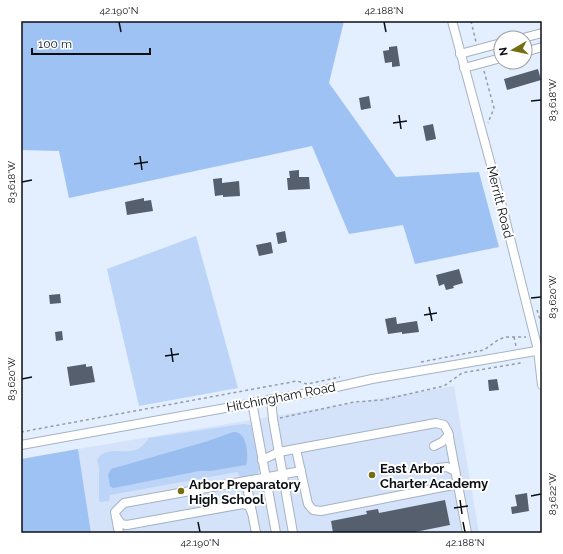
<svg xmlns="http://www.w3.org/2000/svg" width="563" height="554" font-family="Raleway,sans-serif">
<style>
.built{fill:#d4e3f9}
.green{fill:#bbd4f8}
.forest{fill:#9fc2f4}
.water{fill:#9abdef}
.building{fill:#565f6d}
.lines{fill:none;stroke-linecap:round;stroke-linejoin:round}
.minor-casing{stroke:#a7b2c1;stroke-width:10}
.path{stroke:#949ca8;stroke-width:1.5;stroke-dasharray:3 3;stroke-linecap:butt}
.minor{stroke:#fff;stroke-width:8}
.ticks{fill:none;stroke:#0b0f14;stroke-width:1.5}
.poi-dot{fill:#736f11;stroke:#fff;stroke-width:1.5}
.labels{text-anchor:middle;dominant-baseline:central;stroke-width:4;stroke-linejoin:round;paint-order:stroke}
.street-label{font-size:13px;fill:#0b0f14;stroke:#fff}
.poi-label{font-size:13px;font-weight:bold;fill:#0b0f14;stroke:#fff;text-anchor:start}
.neatline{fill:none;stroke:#0b0f14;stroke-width:1.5}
.ticks-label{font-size:10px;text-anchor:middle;fill:#0b0f14}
</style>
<rect width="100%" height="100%" fill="#e3eefe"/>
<polygon class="built" points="454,386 479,533 91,533 78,449"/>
<g class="green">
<polygon points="196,236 238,388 139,406 107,269"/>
<path d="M243 424 251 425 259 469C258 478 248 477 241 478L237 472 110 495 109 501 99 502V467L97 460C105 445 125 455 138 449 142 447 146 442 149 438Z"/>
</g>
<g class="forest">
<polygon points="21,21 344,21 329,83 396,177 479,172 499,247 415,264 403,225 349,234 312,146 69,198 59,151 21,150"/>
<polygon points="78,449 91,533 21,533 21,459"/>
</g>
<path class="water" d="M233 432C235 432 238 432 240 434 247 438 249 459 246 465L210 471H199L124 486 113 488 110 486 108 475 111 469 208 441Z"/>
<g class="building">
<polygon points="397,46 400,66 392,67 392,62 385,63 383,51 389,50 389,47"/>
<polygon points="538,69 541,80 507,90 504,79"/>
<polygon points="369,96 371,108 361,110 359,98"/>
<polygon points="433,124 436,139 426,141 423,126"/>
<polygon points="299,170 299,177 309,177 310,189 288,190 287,178 290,178 289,171"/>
<polygon points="222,178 222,183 239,181 240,196 223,197 223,195 215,196 213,179"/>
<polygon points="144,198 144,201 151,200 153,211 127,215 125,202"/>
<polygon points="285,231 287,242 278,244 276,233"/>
<polygon points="271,242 273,253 259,256 256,245"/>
<polygon points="459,269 463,283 453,286 454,288 446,290 444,284 439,286 436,275"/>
<polygon points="60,294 61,303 50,304 49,295"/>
<polygon points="396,317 397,324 417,321 419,332 402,334 402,332 388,334 385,319"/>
<polygon points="62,331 63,340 56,341 55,332"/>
<polygon points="86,364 86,367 92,366 95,382 70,386 67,367"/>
<polygon points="497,379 499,390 489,391 488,380"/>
<polygon points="527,493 529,511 512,514 511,507 517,506 515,495"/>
<polygon points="445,500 450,525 410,533 333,533 331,521 367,514 366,511 378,509 379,513"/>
</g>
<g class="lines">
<defs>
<g id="minor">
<polyline points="452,21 501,202 538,350 542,385"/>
<polyline points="523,38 542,33"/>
<polyline points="525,52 542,47"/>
<polyline points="460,54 501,43"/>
<polyline points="464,68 501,58"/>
<polyline points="271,399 273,419 293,533"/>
<polyline points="252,402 276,533"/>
<polyline points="21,445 314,392 372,379 542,350"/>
<polyline points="434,446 442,442 449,435"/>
<polyline points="296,449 308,504 313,510 321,511 458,484"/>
<polyline points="262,460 279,452 436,423 444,425 448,432 467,533"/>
<polyline points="438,468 447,467 455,471"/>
<polyline points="246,481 256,533"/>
<polyline points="117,518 121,524 127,525 243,504 249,506 252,513"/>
<polyline points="119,533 115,512 124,503 301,471"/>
</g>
</defs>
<use href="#minor" class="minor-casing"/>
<g class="path">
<polyline points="471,21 476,42"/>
<polyline points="484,71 494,108 488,123"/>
<polyline points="537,310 542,325"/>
<polyline points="514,337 516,346"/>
<polyline points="421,362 484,350 498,340 505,337 526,337"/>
<polyline points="280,418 354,402 382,400 444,386 462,373 520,363 519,361"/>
<polyline points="21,432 297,381 307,384 340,377"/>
</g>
<use href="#minor" class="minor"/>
</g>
<path class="ticks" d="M119 22 121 32M384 22 386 32M531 101 541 100M399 115 401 129M393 123 407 121M140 156 142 170M134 164 148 162M22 182 32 180M531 298 541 297M429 307 432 321M424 315 437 313M171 348 173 362M165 356 179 354M22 379 32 377M531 496 541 494M460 500 462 514M454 508 468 506M198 522 200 532M463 522 465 532"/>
<g class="poi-dot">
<circle cx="372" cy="475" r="4"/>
<circle cx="181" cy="491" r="4"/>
</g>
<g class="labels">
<g class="street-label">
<text transform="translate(500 202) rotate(76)">Merritt Road</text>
<text transform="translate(281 397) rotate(-11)">Hitchingham Road</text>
</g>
<g class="poi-label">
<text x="380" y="468">East Arbor<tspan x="380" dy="15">Charter Academy</tspan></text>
<text x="189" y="484">Arbor Preparatory<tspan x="189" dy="15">High School</tspan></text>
</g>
</g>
<rect width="563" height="554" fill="none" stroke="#ffffff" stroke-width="44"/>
<g transform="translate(513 50) rotate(261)"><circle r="19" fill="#ffffff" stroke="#9d9fa1"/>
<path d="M0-3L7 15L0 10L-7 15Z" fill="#736f11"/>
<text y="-6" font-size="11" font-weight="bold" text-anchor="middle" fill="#0b0f14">N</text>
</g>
<path d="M32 48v6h118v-6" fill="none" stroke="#0b0f14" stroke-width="2"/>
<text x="38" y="48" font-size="12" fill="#0b0f14" stroke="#ffffff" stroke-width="3" paint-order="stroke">100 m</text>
<rect x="22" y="22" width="519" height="510" class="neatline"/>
<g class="ticks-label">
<text x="119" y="14">42.190°N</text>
<text x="384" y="14">42.188°N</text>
<text transform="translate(552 100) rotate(-90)" y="4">83.618°W</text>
<text transform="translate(11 182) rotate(-90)" y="4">83.618°W</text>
<text transform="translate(552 297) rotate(-90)" y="4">83.620°W</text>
<text transform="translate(11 379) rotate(-90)" y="4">83.620°W</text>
<text transform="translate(552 494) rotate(-90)" y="4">83.622°W</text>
<text x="200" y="546">42.190°N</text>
<text x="465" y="546">42.188°N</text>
</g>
</svg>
